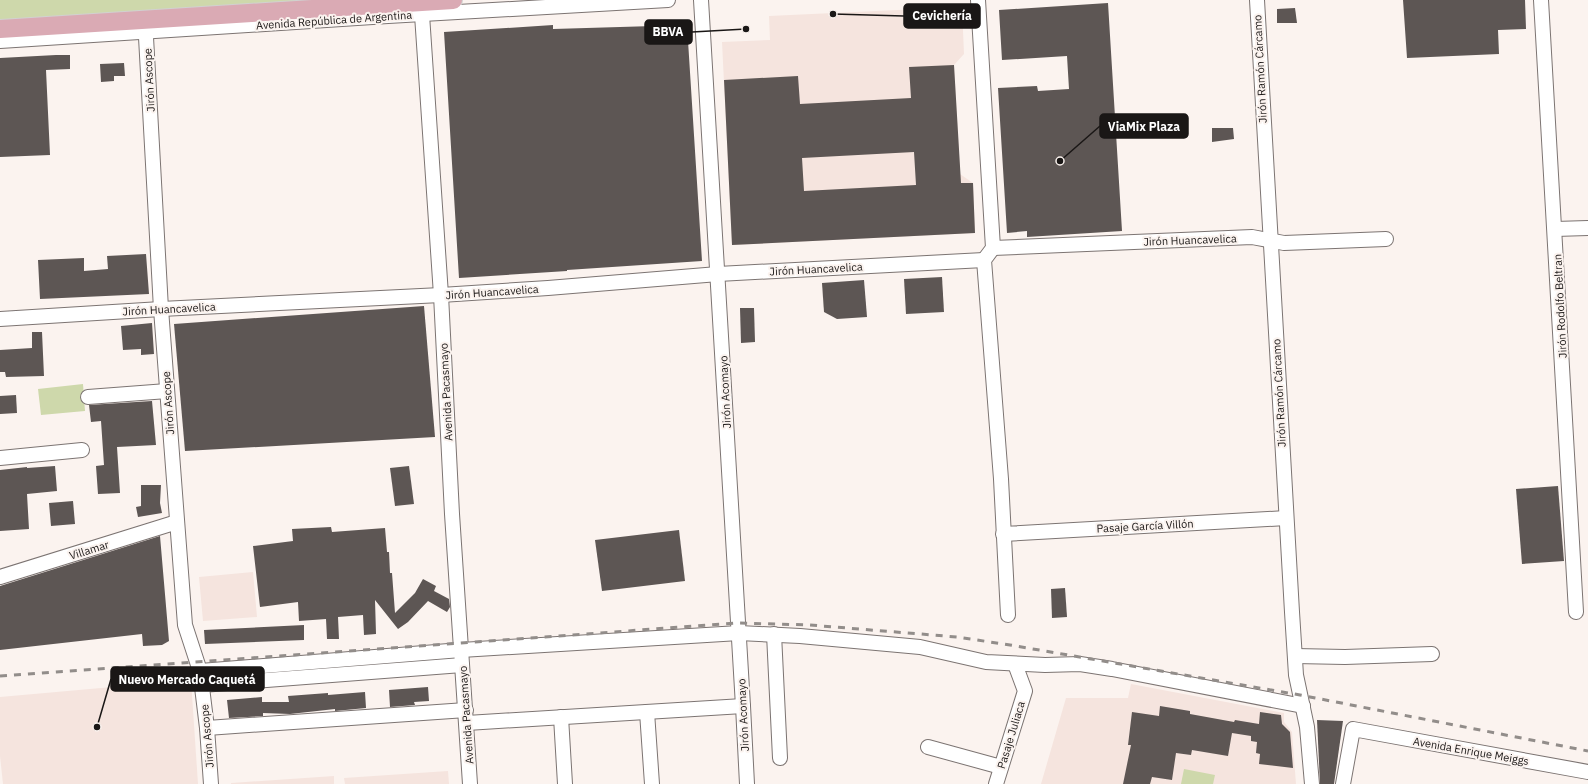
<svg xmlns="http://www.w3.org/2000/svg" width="1588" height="784" font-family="'IBM Plex Sans',sans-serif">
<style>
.built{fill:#f5e4de}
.green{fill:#ced8ab}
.building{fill:#5d5654;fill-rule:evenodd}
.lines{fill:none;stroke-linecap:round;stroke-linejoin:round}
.minor-casing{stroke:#7c7472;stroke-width:16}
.major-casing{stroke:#d1d1d0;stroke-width:20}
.minor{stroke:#fff;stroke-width:14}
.major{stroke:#daaab4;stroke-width:18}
.rail{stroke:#928d8a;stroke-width:3;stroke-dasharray:7 7;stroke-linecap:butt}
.labels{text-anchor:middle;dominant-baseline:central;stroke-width:4;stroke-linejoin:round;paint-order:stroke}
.street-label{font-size:11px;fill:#1a1716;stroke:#fbf3ef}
.leader{fill:none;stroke:#1a1716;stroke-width:1.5}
.callout-dot{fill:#1a1716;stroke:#fbf3ef;stroke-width:1.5}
.callout{fill:#1a1716;stroke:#1a1716;stroke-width:1.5}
.callout-label{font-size:12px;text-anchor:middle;font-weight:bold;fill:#fff}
</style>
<rect width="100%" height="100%" fill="#fbf3ef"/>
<g class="built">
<polygon points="962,7 964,54 954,65 960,174 973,183 975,233 732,245 722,42 770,40 769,16"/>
<polygon points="253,572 257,617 203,621 199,577"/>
<polygon points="191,680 198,784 3,784 0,756 0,697"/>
<polygon points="1131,684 1284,713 1284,722 1292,732 1296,784 1041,784 1066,698 1128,698"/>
<polygon points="448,771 449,784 345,784 344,778"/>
<polygon points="334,776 334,784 231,784 231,783"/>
</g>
<g class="green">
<polygon points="0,0 321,0 0,22"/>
<polygon points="83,384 85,411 41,415 38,389"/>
<polygon points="1184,769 1215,775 1213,784 1181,784"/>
</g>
<g class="building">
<polygon points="1403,0 1525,0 1526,29 1498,30 1499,54 1407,58"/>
<polygon points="1108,3 1122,231 1027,237 1027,231 1007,233 998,88 1037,86 1038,91 1069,89 1067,56 1002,60 999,10"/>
<polygon points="1295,8 1297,23 1277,23 1277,9"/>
<polygon points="553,25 553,29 687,25 702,261 567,270 567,271 459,278 444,32"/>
<polygon points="56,55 70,55 70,69 46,70 50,155 0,157 0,58"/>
<polygon points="124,63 125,76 114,76 114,81 101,82 100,64"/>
<path d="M954 65 961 183H973L975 233 732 245 724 80 798 76 800 104 911 98 909 67ZM914 152 916 185 804 191 802 158Z"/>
<polygon points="1212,128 1233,128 1234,139 1212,142"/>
<polygon points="146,254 149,294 40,299 38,260 84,258 84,271 108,269 107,256"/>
<polygon points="942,277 944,312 906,314 904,279"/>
<polygon points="864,280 867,317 837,319 824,312 822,283"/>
<polygon points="424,306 435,437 185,451 174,324"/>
<polygon points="740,308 754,308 755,342 741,343"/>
<polygon points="152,323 154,354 141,355 141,349 123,350 121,326"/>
<polygon points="32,332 42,332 44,376 6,377 5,372 0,372 0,350 32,348"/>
<polygon points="16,395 17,413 0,414 0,396"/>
<polygon points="152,401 156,445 117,447 120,493 98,494 96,466 104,465 101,421 91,422 89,405"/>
<polygon points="55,466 57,491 27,494 29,529 0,531 0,470 27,467 27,468"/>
<polygon points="409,466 414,504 395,506 390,468"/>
<polygon points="141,485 161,485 160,503 162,513 138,517 136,507 141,506"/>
<polygon points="1558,486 1564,561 1522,564 1516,489"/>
<polygon points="73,501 75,524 51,526 49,503"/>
<polygon points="331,527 332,532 385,528 387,552 389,552 390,573 392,573 395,613 415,593 423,579 436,586 434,591 449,599 450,607 447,612 428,601 408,622 398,629 375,600 376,634 364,635 363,615 338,617 339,639 327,639 326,619 299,621 298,602 260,607 253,546 293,541 292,529"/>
<polygon points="679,530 685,581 602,591 595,540"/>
<polygon points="160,536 169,641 162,645 143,646 142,634 0,650 0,586"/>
<polygon points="1065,588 1067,617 1052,618 1051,589"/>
<polygon points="304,625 304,640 205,644 204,630"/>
<polygon points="428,687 429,701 414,702 415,705 390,707 389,690"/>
<polygon points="365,692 366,708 335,711 335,709 290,714 263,713 263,716 229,718 227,700 262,697 262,702 289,702 288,696 328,693 328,695"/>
<polygon points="1160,706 1190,711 1190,714 1234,722 1235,720 1259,724 1260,712 1281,715 1282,724 1290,732 1293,768 1259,764 1260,754 1256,753 1257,742 1251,741 1251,736 1232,733 1228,756 1192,750 1191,755 1176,753 1172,780 1152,777 1150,784 1123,784 1131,745 1128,745 1132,712 1159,716"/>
<polygon points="1317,720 1343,721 1334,784 1320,784"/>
</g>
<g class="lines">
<defs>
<g id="minor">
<polyline points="421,0 441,295 452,514 470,784"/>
<polyline points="701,0 743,706 747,784"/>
<polyline points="978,0 993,248 984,260 1001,479 1008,615"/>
<polyline points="1257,0 1292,612 1296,675 1307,727 1312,784"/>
<polyline points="1541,0 1576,612"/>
<polyline points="145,19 161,309 185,625 200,671 207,728 211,784"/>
<polyline points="0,41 388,16 668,0"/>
<polyline points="1555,229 1588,228"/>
<polyline points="993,248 1252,237 1284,243 1386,239"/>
<polyline points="0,319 161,309 441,295 548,288 718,274 984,260"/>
<polyline points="88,397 167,391"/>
<polyline points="0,458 82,450"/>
<polyline points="1003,534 1286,518"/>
<polyline points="0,577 177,522"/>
<polyline points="774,634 780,758"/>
<polyline points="1295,656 1345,657 1432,654"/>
<polyline points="200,671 461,650 739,633 800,636 920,647 986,662 1045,665 1080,664 1112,669 1303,706"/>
<polyline points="202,685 462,665"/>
<polyline points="647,712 652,784"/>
<polyline points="561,717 565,784"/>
<polyline points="467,723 743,706"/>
<polyline points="207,728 466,710"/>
<polyline points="928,747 1001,767"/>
<polyline points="996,784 1025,691 1015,664"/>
<polyline points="1343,784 1353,729 1588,772"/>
</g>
<polyline id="major" points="0,29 453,0"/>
</defs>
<use href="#minor" class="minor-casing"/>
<use href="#major" class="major-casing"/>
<use href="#minor" class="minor"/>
<use href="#major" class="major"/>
<polyline class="rail" points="0,676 738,623 810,625 957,637 1010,645 1300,695 1588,751"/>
</g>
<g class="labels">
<g class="street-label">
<text transform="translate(334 20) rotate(-4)">Avenida República de Argentina</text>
<text transform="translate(1260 69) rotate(-93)">Jirón Ramón Cárcamo</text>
<text transform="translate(149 80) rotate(-93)">Jirón Ascope</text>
<text transform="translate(1190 240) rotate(-2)">Jirón Huancavelica</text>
<text transform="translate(816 269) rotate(-3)">Jirón Huancavelica</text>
<text transform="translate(492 292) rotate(-4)">Jirón Huancavelica</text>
<text transform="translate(1560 306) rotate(-93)">Jirón Rodolfo Beltran</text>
<text transform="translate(169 309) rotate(-3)">Jirón Huancavelica</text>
<text transform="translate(446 392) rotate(-93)">Avenida Pacasmayo</text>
<text transform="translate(725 392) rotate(-93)">Jirón Acomayo</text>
<text transform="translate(1279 393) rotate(-93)">Jirón Ramón Cárcamo</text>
<text transform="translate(168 403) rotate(-94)">Jirón Ascope</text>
<text transform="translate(1145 526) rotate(-3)">Pasaje García Villón</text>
<text transform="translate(89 550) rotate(-17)">Villamar</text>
<text transform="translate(466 715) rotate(-94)">Avenida Pacasmayo</text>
<text transform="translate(743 715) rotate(-93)">Jirón Acomayo</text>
<text transform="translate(1011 735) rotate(-73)">Pasaje Juliaca</text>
<text transform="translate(207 736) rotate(-95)">Jirón Ascope</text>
<text transform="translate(1471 751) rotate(10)">Avenida Enrique Meiggs</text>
</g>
</g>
<path class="leader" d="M833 14L904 16M746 29L692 32M1060 161L1100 126M97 727L111 679"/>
<g class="callout-dot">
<circle cx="833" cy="14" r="4"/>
<circle cx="746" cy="29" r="4"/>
<circle cx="1060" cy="161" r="4"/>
<circle cx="97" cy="727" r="4"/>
</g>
<g class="callout">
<rect x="904" y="4" width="76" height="24" rx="4"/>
<rect x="645" y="20" width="47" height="24" rx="4"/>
<rect x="1100" y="114" width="88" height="24" rx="4"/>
<rect x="111" y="667" width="153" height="24" rx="4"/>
</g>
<g class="callout-label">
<text x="942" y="20">Cevichería</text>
<text x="668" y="36">BBVA</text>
<text x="1144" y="131">ViaMix Plaza</text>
<text x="187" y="684">Nuevo Mercado Caquetá</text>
</g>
</svg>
